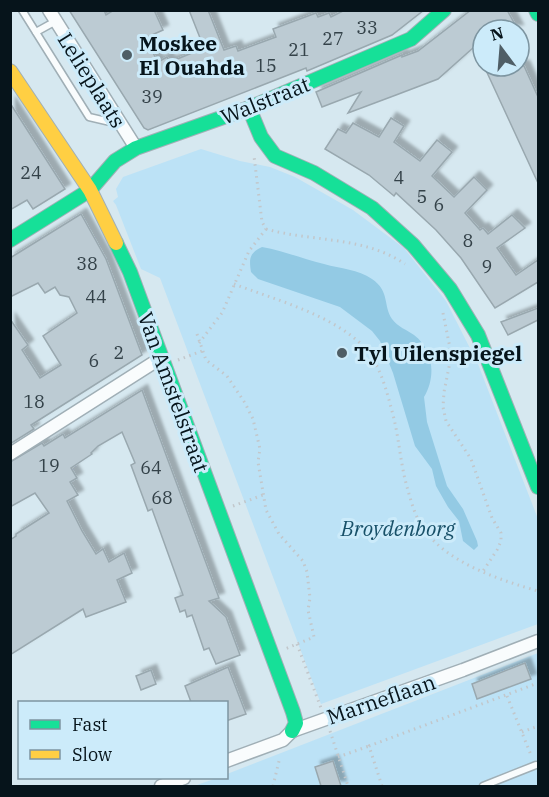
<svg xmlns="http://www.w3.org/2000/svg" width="549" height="797" font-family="'IBM Plex Serif',serif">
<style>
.green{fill:#bce2f6}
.water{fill:#93cae4}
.building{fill:#bccbd3;stroke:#99a8af;stroke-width:1.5;filter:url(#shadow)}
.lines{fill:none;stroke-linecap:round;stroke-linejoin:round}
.lane-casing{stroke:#a0afb6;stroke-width:9}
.street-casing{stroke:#a0afb6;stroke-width:15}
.fast-casing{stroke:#a0afb6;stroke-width:16}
.slow-casing{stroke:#a0afb6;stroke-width:16}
.path{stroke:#c2c7cb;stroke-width:3;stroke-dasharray:1.5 4.5;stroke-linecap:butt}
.lane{stroke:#f9fcfd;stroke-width:6}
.street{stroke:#f9fcfd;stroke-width:12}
.fast{stroke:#16e098;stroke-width:14}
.slow{stroke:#ffcf43;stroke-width:14}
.poi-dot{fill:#4f5e66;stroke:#ccebfa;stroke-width:2}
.labels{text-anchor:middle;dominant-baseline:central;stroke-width:6;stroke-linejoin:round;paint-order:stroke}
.number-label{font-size:18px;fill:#344249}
.poi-label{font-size:21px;font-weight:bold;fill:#06141b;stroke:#ccebfa;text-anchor:start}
.street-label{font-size:21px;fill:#06141b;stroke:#ccebfa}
.park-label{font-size:21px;font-style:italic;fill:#175068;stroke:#ccebfa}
</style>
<defs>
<filter id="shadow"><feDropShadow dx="5.5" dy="-5.5" stdDeviation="1.5" flood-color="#0004"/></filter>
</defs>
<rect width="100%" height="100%" fill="#d6e8f0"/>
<g class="green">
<polygon points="201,149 240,161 270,167 295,177 353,210 404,248 446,301 478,364 538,519 538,624 321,704 160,278 141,269 116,205 113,201 118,197 116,189 123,177"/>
<polygon points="538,653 538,786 194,786 217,778 226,778 227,774"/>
</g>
<path class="water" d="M262 247C284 251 303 259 324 264 341 269 358 269 372 279 390 291 383 306 392 319 398 327 407 330 414 335 434 350 436 377 424 397L427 422 447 486 463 509 477 541 478 546 474 550 463 541 459 521 448 507 436 486 432 469 415 446 393 373 380 341 372 331 340 307 258 279 251 272C249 259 249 253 262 247Z"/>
<g class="building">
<polygon points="69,10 104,10 106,15 114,10 154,10 163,30 145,38 158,62 167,57 170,62 204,48 189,10 208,10 224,50 236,46 238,51 276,37 273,29 316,13 318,17 329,13 331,17 345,10 424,10 392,35 307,71 306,68 148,130 144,128"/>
<polygon points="471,10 507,10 518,30 483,30 483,39 438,79 396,95 348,113 361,92 322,107 316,92 402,55 402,57 418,51"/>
<polygon points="484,66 524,66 538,97 538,183"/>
<polygon points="10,103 65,189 33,209 27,200 10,210"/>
<polygon points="391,118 404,126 394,142 420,161 437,140 452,152 432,176 454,197 474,177 487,190 465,213 480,230 483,228 488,234 512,215 525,228 497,248 516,275 538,260 538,282 495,308 461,258 436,230 396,193 394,196 369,175 325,149 338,129 346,133 353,123 379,137"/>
<polygon points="81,214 106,259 142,355 39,420 31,425 34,429 10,444 10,319 28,345 22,350 40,378 61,365 43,336 77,313 69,297 60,295 55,287 45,293 38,283 10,297 10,258"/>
<polygon points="538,308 538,320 508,335 501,322"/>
<polygon points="142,390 219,598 209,601 226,617 240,655 216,664 209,648 204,650 192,615 187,617 185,610 180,612 175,598 183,595 152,509 148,511 138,484 131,465 135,463 122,432 98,446 91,453 92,454 71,468 77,478 70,482 78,495 67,501 82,531 96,554 103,549 109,562 124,553 132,573 117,580 126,602 86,617 83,609 10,655 10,540 16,536 16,534 49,513 35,493 10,507 10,462 42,443 44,446 63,434 65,438"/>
<polygon points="525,663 531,679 477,699 472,684"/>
<polygon points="228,667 246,714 226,721 226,702 191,702 185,686"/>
<polygon points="151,670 156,684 141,690 136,676"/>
<polygon points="333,761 341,786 321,786 315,767"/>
</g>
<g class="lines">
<defs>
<g id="lane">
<polyline points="22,10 89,117 119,124"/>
<polyline points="36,32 56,21"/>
<polyline points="483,786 536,765"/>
</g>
<g id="street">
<polyline points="49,10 136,148"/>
<polyline points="10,454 153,363 163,359"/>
<polyline points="226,761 283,740 292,731 463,670 538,641"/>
<polyline points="161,786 184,778"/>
</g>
<g id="fast">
<polyline points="536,10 538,14"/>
<polyline points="249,108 261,137 275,156 314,173 372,208 413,245 450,289 478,335 538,487"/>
<polyline points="10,240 90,190 115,161 136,148 249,108 411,39 444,10"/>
<polyline points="116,243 130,272 293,712 296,723 292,731"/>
</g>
<polyline id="slow" points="10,71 90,190 116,243"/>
</defs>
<use href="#lane" class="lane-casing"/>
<use href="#street" class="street-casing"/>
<use href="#fast" class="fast-casing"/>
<use href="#slow" class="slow-casing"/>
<g class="path">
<path d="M266 229C312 242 364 236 405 264"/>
<path d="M234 284C276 300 334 315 365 348 380 365 386 389 392 411 399 436 400 462 407 487 411 501 415 517 424 529 447 563 500 580 538 591"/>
<polyline points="443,313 450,348 450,362 444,392 443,407 446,421 471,459 492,518 501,533 501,541 497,550 483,571"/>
<polyline points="197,334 206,360 227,376 245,403 253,419 260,449 258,462 266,510 279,534 303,561 307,572 310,598 308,610 314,637 285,649"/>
<polyline points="199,343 222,313 249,251 266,229 262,222 254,156"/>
<polyline points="178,360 202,351"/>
<polyline points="233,506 263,495"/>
<polyline points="297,644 321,708"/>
<polyline points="507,696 531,755"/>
<polyline points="330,731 348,786"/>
<polyline points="522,732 538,726"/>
<polyline points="338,757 369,746"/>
<polyline points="273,786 280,757"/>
<polyline points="382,786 369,746 538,683"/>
</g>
<use href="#lane" class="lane"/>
<use href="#street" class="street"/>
<use href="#fast" class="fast"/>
<use href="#slow" class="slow"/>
</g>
<g class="poi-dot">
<circle cx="127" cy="55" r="6"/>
<circle cx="342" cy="353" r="6"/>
</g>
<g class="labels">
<g class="number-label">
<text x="367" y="27">33</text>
<text x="333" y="38">27</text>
<text x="299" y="49">21</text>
<text x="266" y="65">15</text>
<text x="152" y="96">39</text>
<text x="31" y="172">24</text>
<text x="399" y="177">4</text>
<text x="422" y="196">5</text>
<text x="439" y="204">6</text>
<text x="468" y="240">8</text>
<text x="87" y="263">38</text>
<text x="487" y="266">9</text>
<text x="96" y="296">44</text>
<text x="119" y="352">2</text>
<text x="94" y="360">6</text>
<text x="34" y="401">18</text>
<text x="49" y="465">19</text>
<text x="151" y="467">64</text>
<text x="162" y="497">68</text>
</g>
<g class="poi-label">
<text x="139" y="43">Moskee<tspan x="139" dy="24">El Ouahda</tspan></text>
<text x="354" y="353">Tyl Uilenspiegel</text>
</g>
<g class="street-label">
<text transform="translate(92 80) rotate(58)">Lelieplaats</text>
<text transform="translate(265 100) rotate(-22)">Walstraat</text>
<text transform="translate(174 392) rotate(70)">Van Amstelstraat</text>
<text transform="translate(381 699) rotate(-19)">Marneflaan</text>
</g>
<g class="park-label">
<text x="398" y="528">Broydenborg</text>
</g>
</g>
<rect width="549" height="797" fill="none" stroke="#06141b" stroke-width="24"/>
<rect x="18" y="701" width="210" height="78" fill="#ccebfa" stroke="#7d95a1" stroke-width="1.5"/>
<rect x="30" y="720" width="30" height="9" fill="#16e098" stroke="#7d95a1" stroke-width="1.5"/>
<text x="72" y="731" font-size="18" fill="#06141b">Fast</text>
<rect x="30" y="750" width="30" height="9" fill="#ffcf43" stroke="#7d95a1" stroke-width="1.5"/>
<text x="72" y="761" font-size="18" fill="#06141b">Slow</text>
<g transform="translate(501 48) rotate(344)"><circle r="28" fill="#ccebfa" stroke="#7d95a1" stroke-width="1.5"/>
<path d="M0-4.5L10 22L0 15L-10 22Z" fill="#4f5e66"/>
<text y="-9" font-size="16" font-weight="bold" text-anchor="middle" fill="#06141b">N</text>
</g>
</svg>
